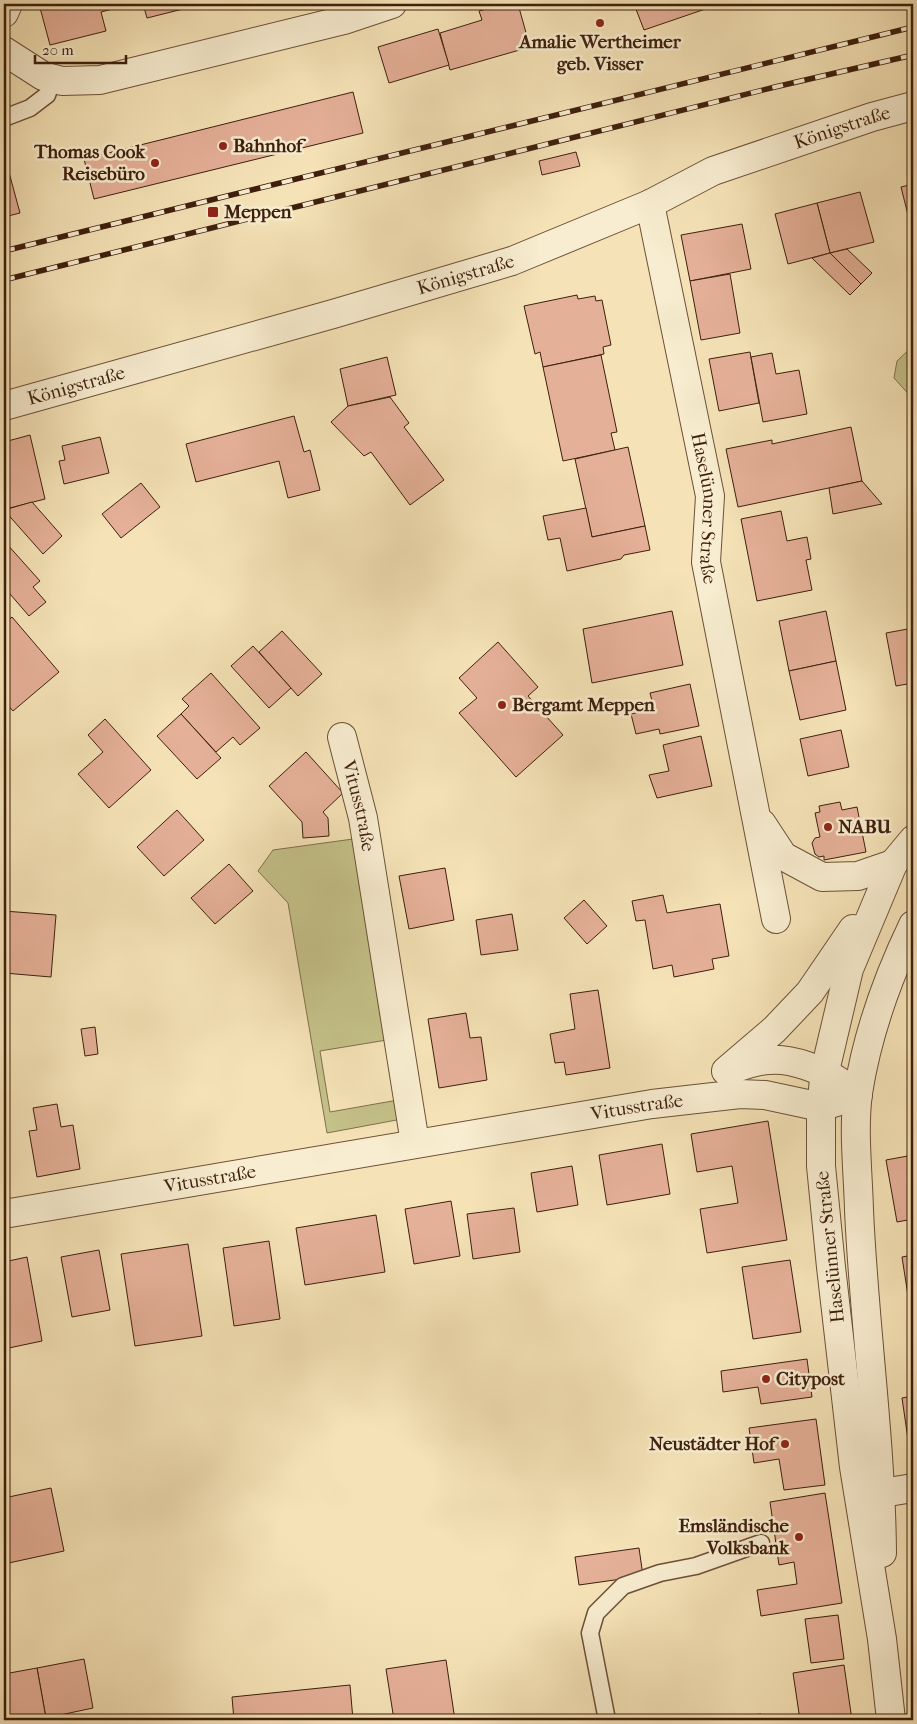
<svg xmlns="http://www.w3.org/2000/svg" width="917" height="1724" font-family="'IM FELL French Canon',serif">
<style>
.green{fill:#c4c189;stroke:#81704b}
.building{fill:#e5b098;stroke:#3e1f0d}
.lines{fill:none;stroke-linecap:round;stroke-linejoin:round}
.service-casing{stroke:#6c5038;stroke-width:19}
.minor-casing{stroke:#6c5038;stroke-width:30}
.tertiary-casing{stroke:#6c5038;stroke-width:30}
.service{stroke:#f8edd0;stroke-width:16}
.minor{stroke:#f8edd0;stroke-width:28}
.tertiary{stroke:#f8edd0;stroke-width:28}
.rail-casing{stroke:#3e1f0d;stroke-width:5.5}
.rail{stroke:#f8edd0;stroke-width:4;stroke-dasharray:11;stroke-linecap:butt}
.poi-dot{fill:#8f2418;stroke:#f8edd0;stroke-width:2}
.labels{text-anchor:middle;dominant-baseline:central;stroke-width:5;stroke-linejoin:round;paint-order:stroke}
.poi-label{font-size:19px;font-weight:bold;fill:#3e1f0d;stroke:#f8edd0;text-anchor:start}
.street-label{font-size:19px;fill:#3e1f0d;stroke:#f8edd0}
</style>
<rect width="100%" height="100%" fill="#f5e3b7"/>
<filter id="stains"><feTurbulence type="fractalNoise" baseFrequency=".004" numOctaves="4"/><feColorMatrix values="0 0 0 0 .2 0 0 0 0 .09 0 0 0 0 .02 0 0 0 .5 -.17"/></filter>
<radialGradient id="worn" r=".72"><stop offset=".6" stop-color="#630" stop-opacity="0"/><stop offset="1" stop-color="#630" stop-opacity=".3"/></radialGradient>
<g class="green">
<polygon points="913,346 913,399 894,378 897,361"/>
<polygon points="353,839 387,1040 320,1051 330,1112 398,1100 402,1119 327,1133 288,903 258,871 273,850"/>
</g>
<g class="building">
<polygon points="39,4 132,4 101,12 106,31 50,45"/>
<polygon points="143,4 195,4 195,6 147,18"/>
<polygon points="505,4 518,4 530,47 450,70 440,33 482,20 479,11"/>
<polygon points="634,4 720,4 644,30"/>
<polygon points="438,29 449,65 389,83 378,47"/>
<polygon points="353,92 363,133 94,199 84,159"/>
<polygon points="576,152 580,166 542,175 539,161"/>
<polygon points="7,165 20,213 4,217 4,166"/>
<polygon points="913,184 913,227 911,227 901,187"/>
<polygon points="860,192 874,242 830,253 817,203"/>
<polygon points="817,203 830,253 788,264 775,214"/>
<polygon points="742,224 751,269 690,281 681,235"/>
<polygon points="847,249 872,273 861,284 830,253"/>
<polygon points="830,253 861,284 850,295 812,258"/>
<polygon points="730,274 740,333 701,340 690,281"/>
<polygon points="577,295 578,299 595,296 596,301 602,300 611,345 603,347 604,354 543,367 540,352 535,354 524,306"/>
<polygon points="750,352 759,403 719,411 709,359"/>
<polygon points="772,353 776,374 799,370 807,414 763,422 751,357"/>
<polygon points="601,355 617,432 611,433 615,450 563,461 543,367"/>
<polygon points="387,357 396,395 348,406 340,369"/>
<polygon points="390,397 409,423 404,427 444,480 410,505 371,452 364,456 331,422 348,406"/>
<polygon points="294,416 304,452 310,450 320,490 288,498 279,461 196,482 186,444"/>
<polygon points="851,427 862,481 738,507 726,449 772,440 772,444"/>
<polygon points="30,435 45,499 10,508 4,484 4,442"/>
<polygon points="100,437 109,473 64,484 59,461 65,460 62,446"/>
<polygon points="628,447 645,526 592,537 575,459"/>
<polygon points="862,481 882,504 833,514 829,488"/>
<polygon points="141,483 160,507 121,538 102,514"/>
<polygon points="32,502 62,536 43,554 4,510"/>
<polygon points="586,508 592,537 645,526 650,550 624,555 621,559 567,571 560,538 548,540 543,516"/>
<polygon points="781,511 787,541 807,537 811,559 806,560 812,590 757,601 741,519"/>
<polygon points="6,543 40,581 33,587 46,602 29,616 4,587 4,545"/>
<polygon points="672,611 683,665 592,683 583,629"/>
<polygon points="826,611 836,661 789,671 779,621"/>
<polygon points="12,617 59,672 13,711 4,701 4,624"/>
<polygon points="913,628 913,683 896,686 886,633"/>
<polygon points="282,631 322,674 298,696 259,652"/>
<polygon points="498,642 538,687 528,696 563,735 516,777 459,713 477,698 459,678"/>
<polygon points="253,646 291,688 269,708 231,666"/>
<polygon points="836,661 846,710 800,720 789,671"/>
<polygon points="211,673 260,728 240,745 233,737 216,752 181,714 189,706 182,699"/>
<polygon points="690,684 699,726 660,734 659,729 636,734 631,714 654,709 650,693"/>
<polygon points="181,714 221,758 197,779 157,736"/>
<polygon points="105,719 151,770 109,808 78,774 103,752 88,735"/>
<polygon points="841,730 849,767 808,776 800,739"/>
<polygon points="701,736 712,786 657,798 649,775 669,771 663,745"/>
<polygon points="306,752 343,793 323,812 328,818 329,836 303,838 302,822 269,786"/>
<polygon points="840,802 842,810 857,807 866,852 824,860 824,856 819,857 815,854 812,843 815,838 820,837 815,813 820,812 819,806"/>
<polygon points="177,810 204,840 164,876 137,847"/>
<polygon points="229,864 253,891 215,924 191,898"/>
<polygon points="445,868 454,920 409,929 399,876"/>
<polygon points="663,895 667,913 720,904 729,956 712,959 714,969 674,977 672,965 653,969 645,920 636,921 632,901"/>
<polygon points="584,900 607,926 587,944 564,918"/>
<polygon points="4,911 56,915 51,977 4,973"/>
<polygon points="512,914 518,950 481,955 476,920"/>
<polygon points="598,990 610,1068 566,1075 564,1062 555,1063 550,1034 575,1029 570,994"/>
<polygon points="466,1013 470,1038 481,1037 487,1080 439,1088 428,1019"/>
<polygon points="95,1027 98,1054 85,1056 81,1029"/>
<polygon points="57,1104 61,1127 73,1125 80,1169 37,1177 29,1131 37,1130 33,1108"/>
<polygon points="768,1121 787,1240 707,1253 700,1209 738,1203 732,1166 697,1172 691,1134"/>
<polygon points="662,1144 670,1194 607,1205 599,1155"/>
<polygon points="913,1155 913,1219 897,1222 886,1160"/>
<polygon points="572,1166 578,1205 537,1212 531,1173"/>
<polygon points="451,1201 460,1256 414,1264 405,1209"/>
<polygon points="514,1208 520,1252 473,1259 467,1214"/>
<polygon points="376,1215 385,1272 305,1285 296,1228"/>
<polygon points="269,1241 280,1319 234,1326 223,1248"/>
<polygon points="188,1244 202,1336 135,1346 121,1254"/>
<polygon points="99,1250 110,1310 72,1317 61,1257"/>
<polygon points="913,1255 913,1314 911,1315 902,1257"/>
<polygon points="27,1257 42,1341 4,1349 4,1262"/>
<polygon points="790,1260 801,1332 753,1339 742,1267"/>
<polygon points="807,1359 812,1397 761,1404 758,1387 723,1392 721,1371"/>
<polygon points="913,1396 913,1459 911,1460 902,1398"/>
<polygon points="816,1419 825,1485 784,1490 779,1459 754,1463 749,1428"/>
<polygon points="51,1488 64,1551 4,1564 4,1498"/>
<polygon points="825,1493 842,1603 761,1616 757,1590 797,1584 794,1562 779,1565 770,1502"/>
<polygon points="639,1548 643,1576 579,1585 575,1557"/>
<polygon points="838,1615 844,1659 811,1663 805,1619"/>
<polygon points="84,1659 93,1708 46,1718 37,1668"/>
<polygon points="446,1660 455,1720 394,1720 386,1669"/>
<polygon points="844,1665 852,1720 800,1720 793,1673"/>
<polygon points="37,1668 46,1718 32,1720 4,1720 4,1674"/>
<polygon points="350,1685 353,1720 234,1720 232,1697"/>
<polygon points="761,1714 762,1720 708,1720"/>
</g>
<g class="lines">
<defs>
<g id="service">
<polyline points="4,118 30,108 47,95 53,78"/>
<polyline points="607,1720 590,1633 596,1613 623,1586 660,1573 696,1566 761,1543"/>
</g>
<g id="minor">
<polyline points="4,13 8,4"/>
<polyline points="4,51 43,76 62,81 100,80 344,20 392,4"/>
<path id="s1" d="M650 204 710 496 706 562 776 919"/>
<path id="s2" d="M4 406 333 314 512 261 650 204 713 171 872 117 913 106"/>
<path id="s3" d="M342 737 363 818 415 1143"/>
<polyline points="762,824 783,856 822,877 858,876 893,864"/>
<polyline points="882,1493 913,1488"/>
</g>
<g id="tertiary">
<path d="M731 1069C743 1066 757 1060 770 1060 791 1058 823 1070 840 1082"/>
<polyline points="726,1071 775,1029 810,992 853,929"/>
<path id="s4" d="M4 1214 652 1104 740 1094 765 1095 821 1107 858 1095"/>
<path d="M882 1553C881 1438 864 1324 859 1210 858 1171 853 1131 858 1093 867 1035 888 977 913 925"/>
<polyline points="891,1720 882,1639 854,1467 831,1267 821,1166 821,1107 825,1071 849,969 893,864 913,840"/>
</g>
</defs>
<use href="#service" class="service-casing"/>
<use href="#minor" class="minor-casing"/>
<use href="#tertiary" class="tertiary-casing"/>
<use href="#service" class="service"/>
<use href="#minor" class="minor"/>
<use href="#tertiary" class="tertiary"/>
<defs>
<g id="rail">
<polyline points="4,251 913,27"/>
<polyline points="4,280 775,87 913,55"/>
</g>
</defs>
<use href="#rail" class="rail-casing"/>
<use href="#rail" class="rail"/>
</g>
<g class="poi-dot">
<circle cx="600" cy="23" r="5"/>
<circle cx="223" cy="146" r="5"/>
<circle cx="155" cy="163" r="5"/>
<rect x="207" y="206" width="12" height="12" rx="2.5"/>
<circle cx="502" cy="705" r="5"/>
<circle cx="828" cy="827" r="5"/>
<circle cx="766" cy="1379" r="5"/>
<circle cx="785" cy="1444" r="5"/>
<circle cx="799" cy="1537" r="5"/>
</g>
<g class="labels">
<g class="poi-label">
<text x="600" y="42" text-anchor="middle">Amalie Wertheimer<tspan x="600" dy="22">geb. Visser</tspan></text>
<text x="233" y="146">Bahnhof</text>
<text x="145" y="152" text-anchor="end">Thomas Cook<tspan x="145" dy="22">Reisebüro</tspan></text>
<text x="224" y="212">Meppen</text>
<text x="512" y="705">Bergamt Meppen</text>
<text x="838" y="827">NABU</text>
<text x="776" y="1379">Citypost</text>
<text x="775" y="1444" text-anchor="end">Neustädter Hof</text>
<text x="789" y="1526" text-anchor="end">Emsländische<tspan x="789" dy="22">Volksbank</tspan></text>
</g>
<g class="street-label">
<text stroke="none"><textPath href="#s2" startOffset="885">Königstraße</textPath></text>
<text stroke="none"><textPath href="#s2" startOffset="480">Königstraße</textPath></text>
<text stroke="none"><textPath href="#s2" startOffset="75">Königstraße</textPath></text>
<text stroke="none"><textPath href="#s1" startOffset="310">Haselünner Straße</textPath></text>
<text stroke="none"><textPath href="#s3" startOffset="71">Vitusstraße</textPath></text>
<text stroke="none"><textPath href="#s4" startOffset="642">Vitusstraße</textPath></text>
<text stroke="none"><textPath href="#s4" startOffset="209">Vitusstraße</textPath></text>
<text transform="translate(830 1247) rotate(-96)">Haselünner Straße</text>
</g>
</g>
<rect width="917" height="1724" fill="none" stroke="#f5e3b7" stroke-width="20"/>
<rect x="5" y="5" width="907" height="1714" fill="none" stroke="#3e1f0d" stroke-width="2.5"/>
<rect x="10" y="10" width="897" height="1704" fill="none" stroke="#3e1f0d"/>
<path d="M35 55v8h91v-8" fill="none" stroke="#3e1f0d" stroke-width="2.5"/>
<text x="42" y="55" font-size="15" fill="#3e1f0d" stroke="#f8edd0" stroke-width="4" paint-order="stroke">20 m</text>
<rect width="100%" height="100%" filter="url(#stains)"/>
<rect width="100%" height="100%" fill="url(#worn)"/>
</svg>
